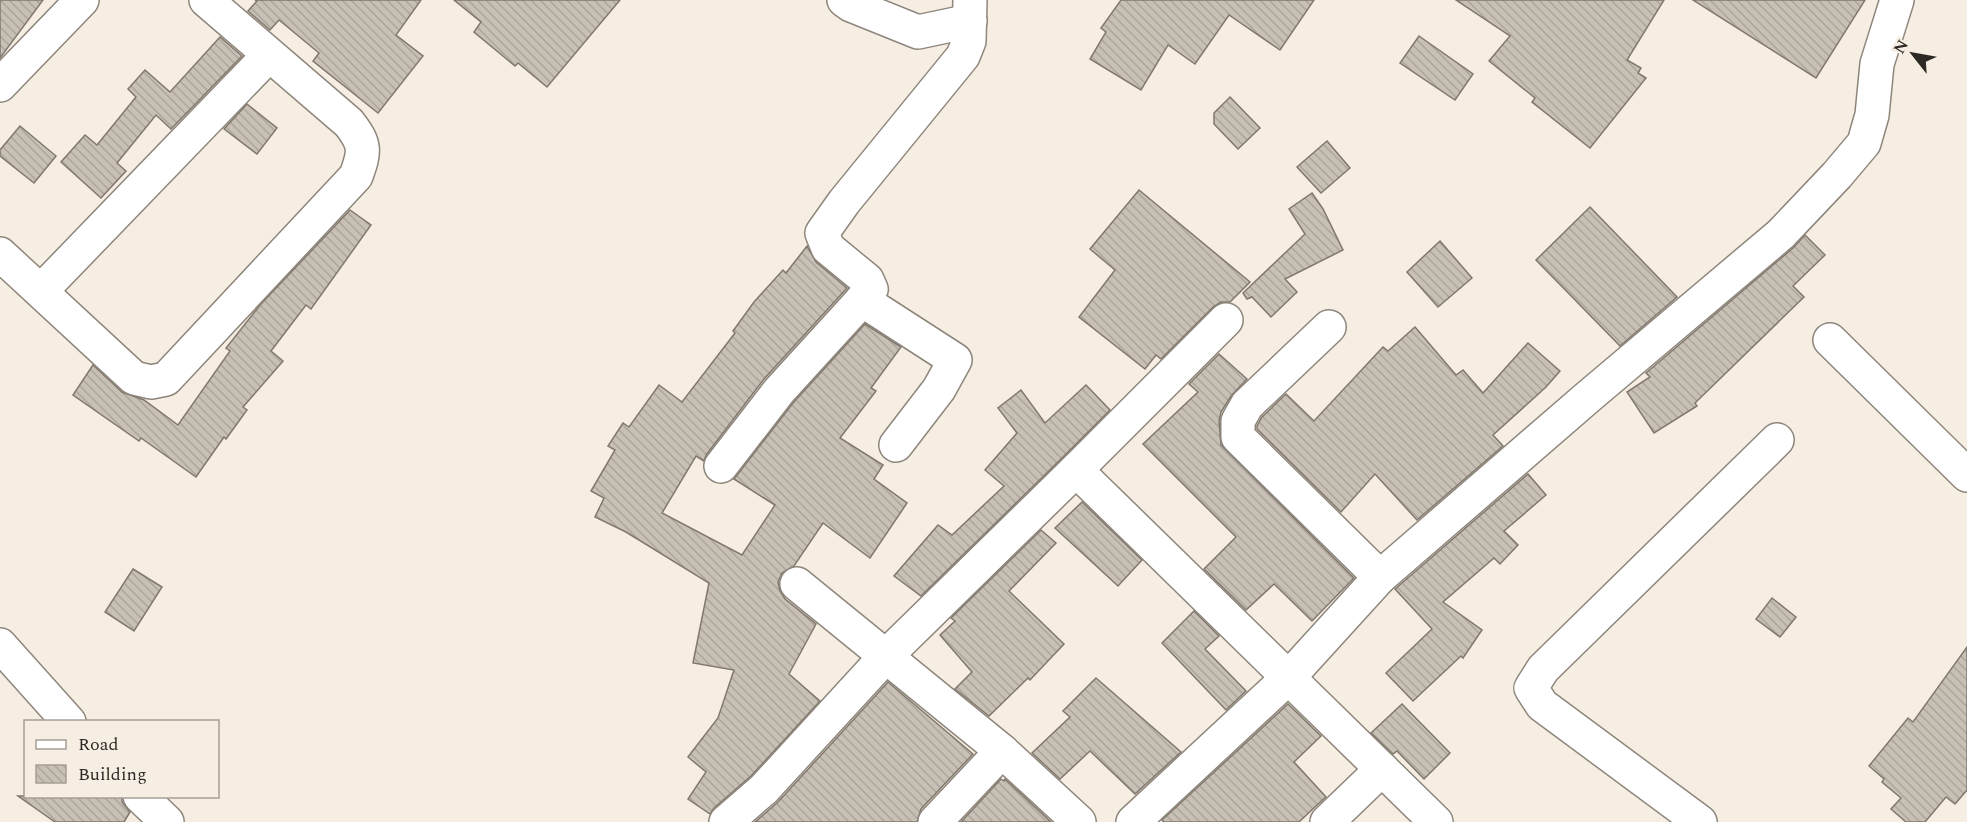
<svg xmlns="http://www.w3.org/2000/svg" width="1967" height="822" font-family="Spectral,serif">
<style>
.building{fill:url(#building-back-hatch);stroke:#80786e;stroke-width:1.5}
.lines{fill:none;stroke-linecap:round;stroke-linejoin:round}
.minor-casing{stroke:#8e867c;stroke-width:36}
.minor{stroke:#fff;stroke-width:33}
</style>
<defs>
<pattern id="building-back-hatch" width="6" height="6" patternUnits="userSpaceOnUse" patternTransform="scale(1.5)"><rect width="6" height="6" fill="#c8c0b5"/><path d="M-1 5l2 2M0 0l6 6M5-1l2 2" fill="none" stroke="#aca59c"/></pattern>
</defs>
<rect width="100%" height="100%" fill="#f7eee3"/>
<g class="building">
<polygon points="0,0 43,0 0,58"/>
<polygon points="255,0 421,0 396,35 423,56 378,113 313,61 319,53 279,20 270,30 248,11 257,1"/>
<polygon points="454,0 620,0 547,87 518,63 515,66 474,32 481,22"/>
<polygon points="1121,0 1314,0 1280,50 1229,15 1195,64 1168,45 1141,90 1090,59 1106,32 1101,28"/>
<polygon points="1456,0 1664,0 1627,60 1641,68 1638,73 1646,78 1590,148 1532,102 1535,98 1489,61 1510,36"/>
<polygon points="1693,0 1865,0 1816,78"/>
<polygon points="1419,36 1473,74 1455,100 1400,63"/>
<polygon points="220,37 242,56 171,129 156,115 117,163 126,171 101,198 61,162 85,135 97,145 136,97 128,89 145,70 170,92"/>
<polygon points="1230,97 1260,128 1238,149 1214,124 1214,113"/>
<polygon points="247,104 277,128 257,154 224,129"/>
<polygon points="20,126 56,156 34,183 0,156 0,150"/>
<polygon points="1327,141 1350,168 1321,193 1297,167"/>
<polygon points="1139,190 1250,282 1230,302 1221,302 1213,307 1161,359 1156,355 1145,369 1079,317 1115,270 1090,249"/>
<polygon points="1312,193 1323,209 1343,250 1285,279 1297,292 1271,317 1252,297 1247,299 1243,293 1305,234 1289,209"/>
<polygon points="1590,207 1677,297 1620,346 1536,260"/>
<polygon points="350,210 371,225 311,309 306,305 271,351 283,361 243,407 247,410 226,439 224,437 196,477 141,438 139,441 73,395 93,365 122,392 144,400 178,425 230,351 226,348 261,304"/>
<polygon points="1805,235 1825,255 1793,286 1804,297 1695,403 1697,406 1654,433 1627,392 1650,377 1646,373 1793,248"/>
<polygon points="1440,241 1472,278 1438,307 1407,272"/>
<polygon points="807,246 816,262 847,288 764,379 706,455 704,461 696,456 662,513 742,555 775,505 734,479 793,403 865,324 901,347 871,388 876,391 840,438 883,465 874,479 907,503 870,558 823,523 794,566 782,573 778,582 780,591 785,599 816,624 789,674 820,701 751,776 714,808 710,814 688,799 706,772 688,757 718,718 734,670 693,663 709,583 626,532 595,517 604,498 591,491 615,450 608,446 623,423 629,427 659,385 682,402 735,333 733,331 754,302 783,270 786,273"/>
<polygon points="1415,327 1456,375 1463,370 1483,393 1528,343 1560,371 1546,387 1493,435 1503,446 1417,520 1375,474 1341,512 1257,429 1257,426 1262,417 1286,394 1314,421 1383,347 1388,351"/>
<polygon points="1219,354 1247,379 1231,396 1221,412 1219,421 1221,445 1354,578 1312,621 1274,584 1246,610 1204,569 1236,537 1143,444 1198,392 1189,384"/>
<polygon points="1086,385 1110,410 1063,457 921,596 894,576 938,525 952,535 1004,486 985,470 1017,433 998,408 1021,390 1045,423"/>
<polygon points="1528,474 1546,495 1504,531 1518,545 1500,564 1494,558 1443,602 1482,630 1463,658 1461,656 1413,701 1386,673 1432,629 1395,589"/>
<polygon points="1082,502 1142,560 1118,586 1055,528"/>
<polygon points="1041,530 1056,543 1009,591 1064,644 1030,680 1028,678 989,716 955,689 972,672 940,635 955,621 951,618"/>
<polygon points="133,569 162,587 134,631 105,612"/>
<polygon points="1772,598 1796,617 1780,637 1756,619"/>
<polygon points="1194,611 1219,636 1205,649 1246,691 1226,710 1162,643"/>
<polygon points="1967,647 1967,790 1955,804 1946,797 1925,822 1906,822 1891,809 1901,798 1882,782 1884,779 1869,766 1908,718 1913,722"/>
<polygon points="1096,678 1181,752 1135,794 1090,751 1060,779 1032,753 1070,717 1063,711"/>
<polygon points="888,682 973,754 921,809 917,822 755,822 778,802"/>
<polygon points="1288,704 1321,736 1294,762 1326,797 1317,805 1299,822 1164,822 1162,820"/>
<polygon points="1402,704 1450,753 1424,779 1397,751 1393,754 1371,733"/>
<polygon points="1001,779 1004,781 1005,779 1051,822 961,822"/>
<polygon points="18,796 122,796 122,802 130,812 124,822 55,822"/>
</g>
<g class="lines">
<defs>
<g id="minor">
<polyline points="844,0 851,5 918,32 970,21"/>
<polyline points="0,85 82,0"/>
<path d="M0 254 134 378 151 382 166 379 356 176C365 151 366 145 349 123L206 0"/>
<polyline points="41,291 269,55"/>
<polyline points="1329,327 1247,405 1238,421 1238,437 1380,577"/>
<polyline points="1830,340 1967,475"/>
<polyline points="896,445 939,389 955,360 862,300 871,289 867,280 828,248 822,233 844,202 963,56 969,41 970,0"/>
<polyline points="721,466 779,391 862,300"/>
<polyline points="1076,470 1436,822"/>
<polyline points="797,584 1002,751 1079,822"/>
<polyline points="0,645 69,722"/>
<polyline points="140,796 167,822"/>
<polyline points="726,822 764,789 886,656 1076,470 1226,320"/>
<polyline points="935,822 1002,751"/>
<polyline points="1133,822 1289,677 1380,577 1588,397 1781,234 1837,175 1864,143 1872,115 1877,64 1897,0"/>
<polyline points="1327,822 1382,769"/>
<polyline points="1700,822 1542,705 1531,688 1543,669 1777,440"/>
</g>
</defs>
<use href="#minor" class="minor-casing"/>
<use href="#minor" class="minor"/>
</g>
<rect x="24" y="720" width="195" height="78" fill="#f7eee3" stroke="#a69f97" stroke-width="1.5"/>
<rect x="36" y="740" width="30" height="9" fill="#ffffff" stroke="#a69f97" stroke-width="1.5"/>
<text x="78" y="750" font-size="18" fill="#2d2925">Road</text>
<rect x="36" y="765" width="30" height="18" fill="url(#building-back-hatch)" stroke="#a69f97" stroke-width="1.5"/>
<text x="78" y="780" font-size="18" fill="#2d2925">Building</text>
<g transform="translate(1913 54) rotate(301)" stroke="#f7eee3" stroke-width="4.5" paint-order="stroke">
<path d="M0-4.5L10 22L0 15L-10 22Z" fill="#2d2925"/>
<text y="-9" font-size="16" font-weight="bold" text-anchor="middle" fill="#2d2925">N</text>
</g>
</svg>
